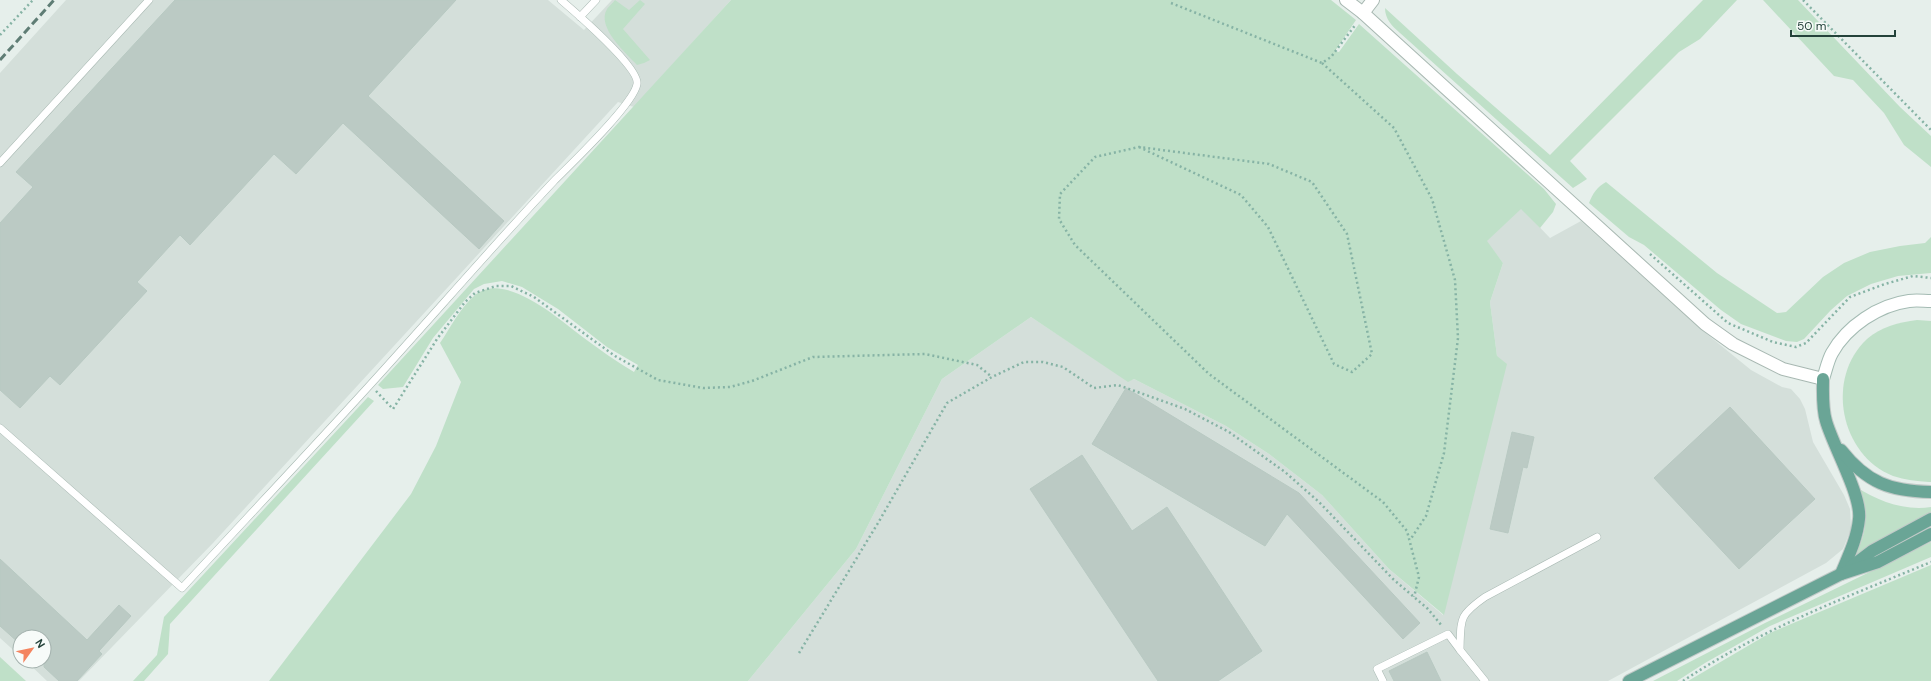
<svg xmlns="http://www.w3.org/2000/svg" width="1931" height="681" font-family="'DM Sans',sans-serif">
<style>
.built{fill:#d4dfda}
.green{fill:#bfe0c8}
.building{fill:#bbcac4;stroke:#b8c9c2}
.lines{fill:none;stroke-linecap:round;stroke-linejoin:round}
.lane-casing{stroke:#a8b8b2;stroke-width:8}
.street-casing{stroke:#a8b8b2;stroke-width:14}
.secondary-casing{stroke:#a4bbb3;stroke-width:14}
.primary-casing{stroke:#c2cac8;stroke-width:14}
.path{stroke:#86b3a5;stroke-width:2.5;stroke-dasharray:2 3;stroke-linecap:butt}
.lane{stroke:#fff;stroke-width:7}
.street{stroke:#fff;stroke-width:12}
.secondary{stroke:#fff;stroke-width:12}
.primary{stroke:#6aa596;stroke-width:12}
.rail{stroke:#5f7d75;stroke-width:3;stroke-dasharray:8 4;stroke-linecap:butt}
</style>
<rect width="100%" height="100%" fill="#e6efeb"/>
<g class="built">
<polygon points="66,0 548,0 584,30 612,0 731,0 634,107 618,102 213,543 79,681 47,681 26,661 44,661 44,637 20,637 20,656 0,638 0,73"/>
<polygon points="1521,208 1550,238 1581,221 1697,326 1751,370 1782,387 1791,389 1800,399 1805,409 1813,442 1844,495 1850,509 1851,529 1843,549 1826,563 1608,681 748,681 856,549 942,379 1031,317 1128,381 1134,379 1226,426 1269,454 1322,495 1389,569 1443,615 1497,356 1490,302 1503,263 1486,241"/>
</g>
<g class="green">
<path d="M615 0 629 10 640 0 645 4 623 29 650 60 644 63 637 65C626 53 596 27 607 9 609 6 613 3 615 0Z"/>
<path d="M731 0H1331L1356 20 1335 51 1339 52 1359 24 1544 189 1556 204 1553 212 1540 228 1521 209 1487 241 1503 263 1490 302 1497 356 1507 364 1444 615 1389 569 1322 495 1269 454 1226 426 1134 379 1128 382 1031 317 942 379 856 549 748 681H269L411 494 436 446 461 382 440 343C451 327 460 308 474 296 504 269 560 320 584 338 599 349 617 362 634 372L638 365 607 347 558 309 522 287 502 281 484 284 474 289 433 338 403 387 383 389 378 385Z"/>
<path d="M1703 0H1737L1700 39 1679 52 1570 161 1587 179 1573 188 1400 33C1392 26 1385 19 1385 8L1457 74 1550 155Z"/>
<polygon points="1763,0 1798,0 1900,107 1931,136 1931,167 1904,145 1884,113 1853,80 1834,76"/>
<path d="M1606 182 1717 273 1777 313 1786 312 1823 277 1844 263 1870 252 1900 246 1925 243 1931 237V273L1898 276 1871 284 1847 296 1831 310 1804 339 1797 342 1786 341 1741 324 1721 310 1644 245 1629 237 1589 203C1593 193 1597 187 1606 182Z"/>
<path d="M1917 320 1931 321V482H1929C1917 481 1905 480 1893 476 1840 455 1825 378 1867 339 1881 327 1899 322 1917 320Z"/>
<polygon points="368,397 374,401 170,624 168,654 144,681 133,681 157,655 164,617"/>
<path d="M1856 487C1878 501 1904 511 1931 507V514L1853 558C1868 534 1869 513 1856 487Z"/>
<polygon points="1931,542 1931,557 1770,626 1705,663 1677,681 1653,681 1765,623"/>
<polygon points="1931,565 1931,681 1688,681 1770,633"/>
<polygon points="0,657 26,681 0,681"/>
</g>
<g class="building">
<polygon points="175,0 456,0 368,96 504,221 479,249 343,123 296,174 274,154 190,245 180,235 137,282 147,291 60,385 50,376 20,408 0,390 0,223 33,187 16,172"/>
<polygon points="1126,388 1299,493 1420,623 1403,639 1287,514 1265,546 1092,444"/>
<polygon points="1730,407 1815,499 1739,569 1654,478"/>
<polygon points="1512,432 1534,437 1527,468 1523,467 1508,533 1490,529"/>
<polygon points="1082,455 1132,531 1167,507 1262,651 1218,681 1158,681 1030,489"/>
<polygon points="0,559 87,640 119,605 131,616 99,651 102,654 77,681 59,681 44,667 44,637 20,637 20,644 0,626"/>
<polygon points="1427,652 1441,681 1394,681 1389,671"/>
</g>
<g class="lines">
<defs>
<g id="lane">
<polyline points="580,17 596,0"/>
<polyline points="0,163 149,0"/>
<path d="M0 428 182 588C244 521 307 454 369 386 431 318 491 248 554 181 571 164 634 104 637 84 640 68 575 12 561 0"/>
<polyline points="1383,681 1377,669 1448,634 1460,650"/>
<path d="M1485 681 1460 650C1461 619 1458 616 1485 597L1597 537"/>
</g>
<g id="street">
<polyline points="1346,0 1363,13 1705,324 1733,344 1783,369 1823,379"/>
<polyline points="1363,13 1373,0"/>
</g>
<path id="secondary" d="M1823 379C1826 370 1828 360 1832 353 1847 326 1879 305 1909 301 1916 300 1924 301 1931 301"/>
<g id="primary">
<path d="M1823 379C1823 393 1822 408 1826 421 1833 446 1862 496 1859 519 1857 539 1848 557 1841 574"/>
<path d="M1841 450C1867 483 1890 491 1931 492"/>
<polyline points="1851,567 1872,551 1931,519"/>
<polyline points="1629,681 1841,574 1878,562 1931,534"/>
</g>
</defs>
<use href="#lane" class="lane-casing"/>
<use href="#street" class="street-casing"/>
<use href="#secondary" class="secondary-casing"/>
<use href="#primary" class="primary-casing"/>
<g class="path">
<polyline points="1803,0 1931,130"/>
<polyline points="1171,3 1322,63 1331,57 1356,24"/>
<polyline points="0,35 33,0"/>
<polyline points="1322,63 1394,128 1432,199 1455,280 1458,338 1444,453 1426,516 1410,540"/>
<polyline points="1139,147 1241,195 1268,227 1334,364 1352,372 1372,354 1347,234 1312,182 1269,164 1139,147 1095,157 1060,194 1059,219 1075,245 1209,374 1383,502 1407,531 1419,577 1414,597"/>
<polyline points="1650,254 1728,323 1773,342 1796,347 1806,343 1850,297 1885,284 1913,276 1931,278"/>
<polyline points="376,391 393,409 437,339 465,302 475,293 496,286 511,286 534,297 615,356 658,380 703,388 730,387 752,381 813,357 925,354 977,365 992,377"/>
<polyline points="799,653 878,523 947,403 992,377 1024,362 1043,362 1063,367 1094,388 1118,385 1185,409 1229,432 1285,472 1319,502 1393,579 1428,609 1442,626"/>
<path d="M1683 681C1759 630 1847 597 1931 562"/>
</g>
<use href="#lane" class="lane"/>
<use href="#street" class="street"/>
<use href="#secondary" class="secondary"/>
<use href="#primary" class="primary"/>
<polyline class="rail" points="0,60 54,0"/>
</g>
<g transform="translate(32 649) rotate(57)"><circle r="19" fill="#f7fbf9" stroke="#a3b1ad"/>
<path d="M0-3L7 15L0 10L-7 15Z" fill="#f4845f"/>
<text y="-6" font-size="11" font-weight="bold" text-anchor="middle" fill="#24423a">N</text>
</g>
<path d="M1791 30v6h104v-6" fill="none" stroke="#24423a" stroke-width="2"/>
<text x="1797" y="30" font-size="12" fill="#24423a" stroke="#f7fbf9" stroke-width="3" paint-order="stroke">50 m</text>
</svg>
